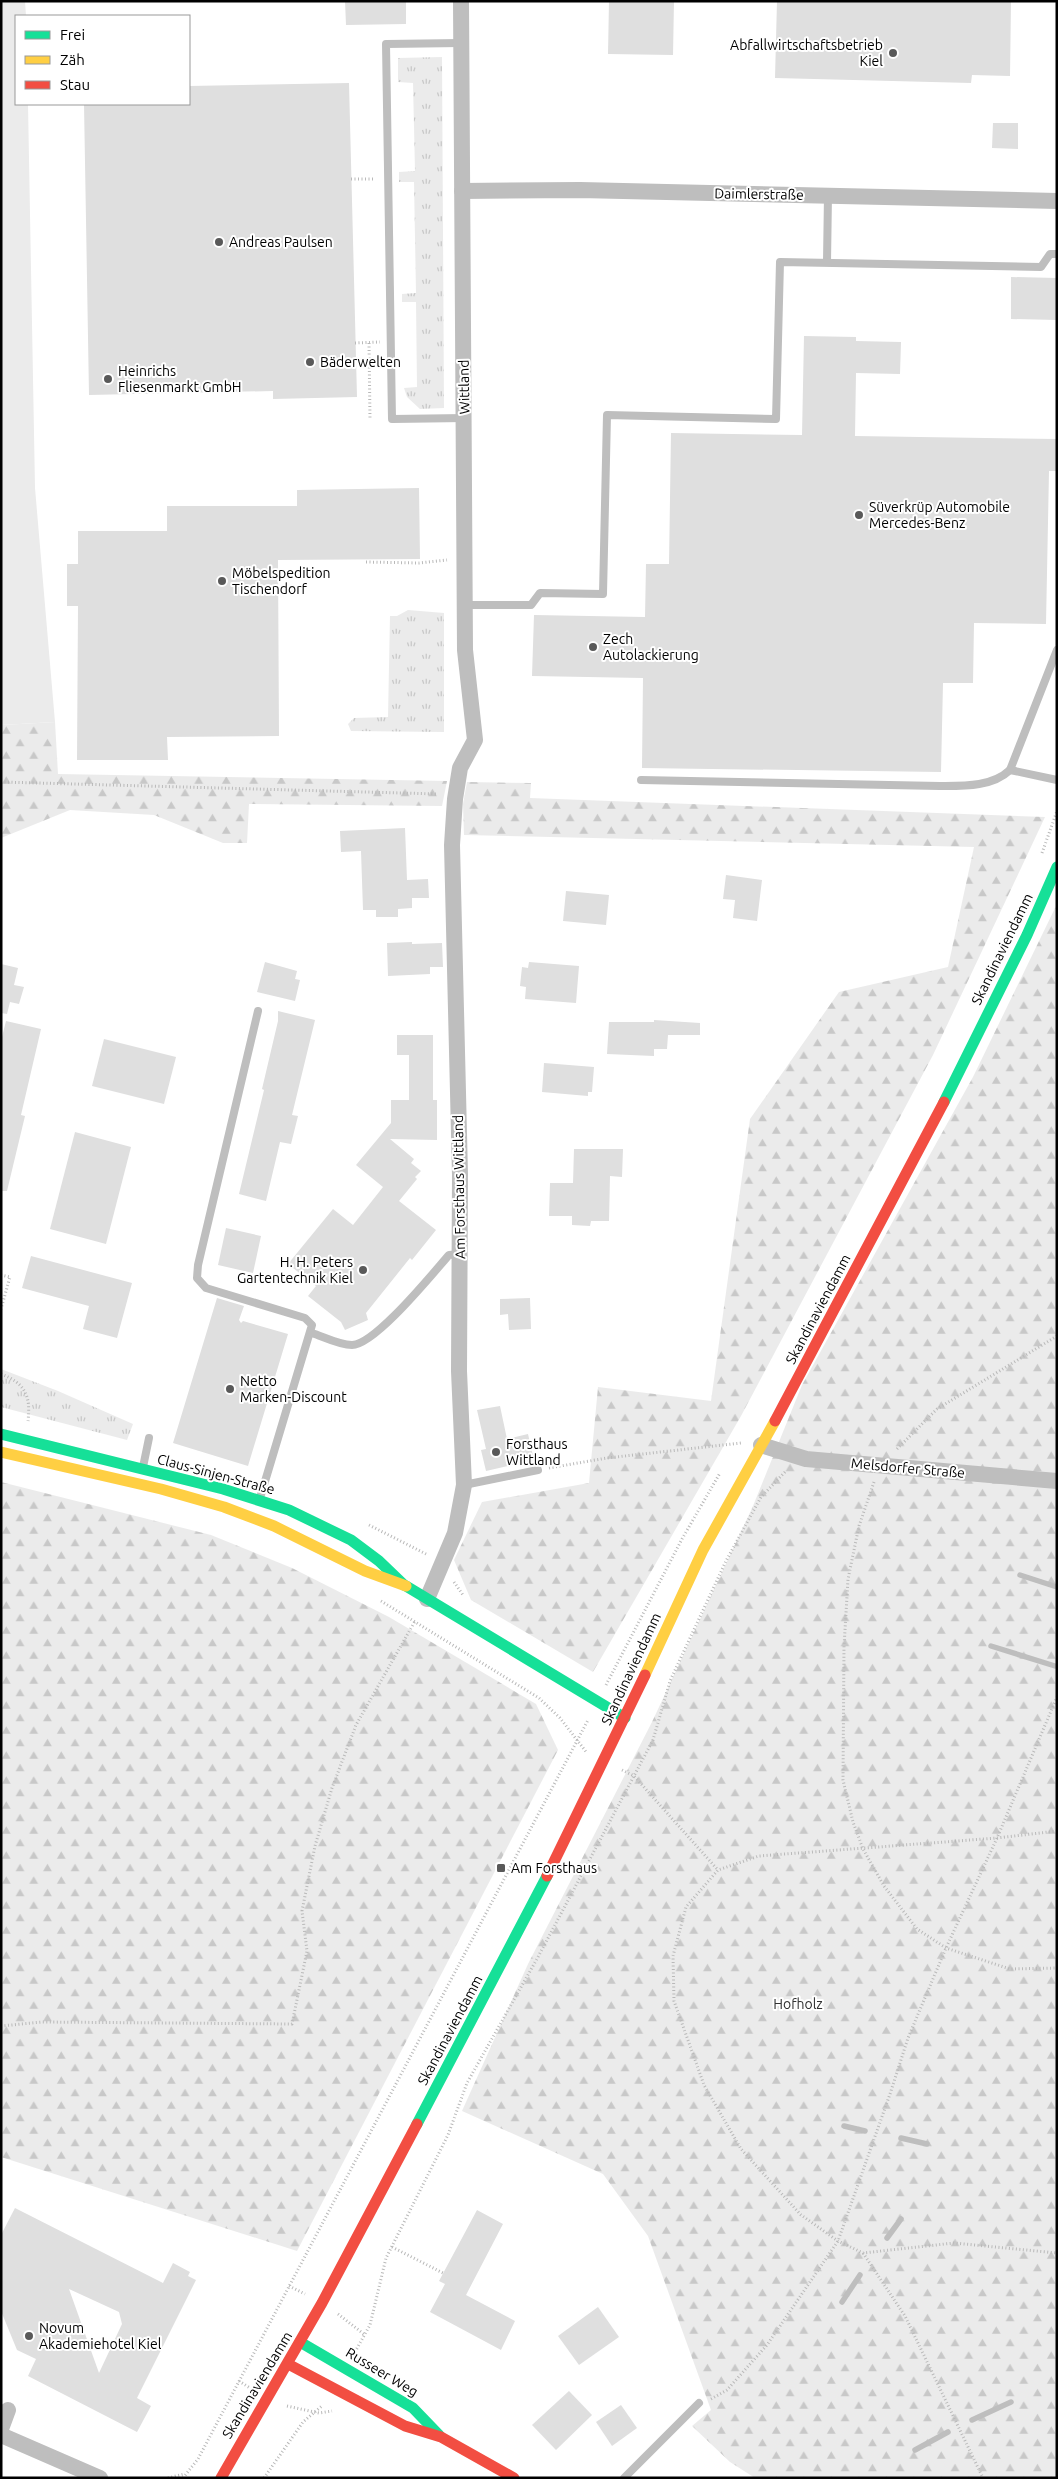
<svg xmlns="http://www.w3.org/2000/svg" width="1058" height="2479" font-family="Ubuntu,sans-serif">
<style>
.grass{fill:url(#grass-tufts)}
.forest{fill:url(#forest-firs)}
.garden{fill:#ebebeb}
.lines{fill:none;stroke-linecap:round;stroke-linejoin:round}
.stream{stroke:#bebebe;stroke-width:5.5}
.building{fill:#dfdfdf;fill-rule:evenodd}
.path{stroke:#b9b9b9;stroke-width:3;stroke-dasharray:1 2.5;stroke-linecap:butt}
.lane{stroke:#bebebe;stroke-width:8}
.street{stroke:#bebebe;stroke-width:16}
.fast{stroke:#16e098;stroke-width:11}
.slow{stroke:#ffcf43;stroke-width:11}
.jam{stroke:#f24e42;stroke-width:11}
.poi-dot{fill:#595959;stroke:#fff;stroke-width:2}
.labels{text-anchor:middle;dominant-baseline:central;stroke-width:4;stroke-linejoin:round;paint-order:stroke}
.poi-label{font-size:14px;fill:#000;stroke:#fff;text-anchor:start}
.street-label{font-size:14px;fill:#000;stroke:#fff}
.park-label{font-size:14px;fill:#323232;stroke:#fff}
</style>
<defs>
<pattern id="grass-tufts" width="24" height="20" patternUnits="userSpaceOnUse" patternTransform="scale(1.25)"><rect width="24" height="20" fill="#ebebeb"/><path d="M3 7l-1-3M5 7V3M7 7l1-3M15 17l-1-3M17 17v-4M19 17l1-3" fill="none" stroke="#c8c8c8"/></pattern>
<pattern id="forest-firs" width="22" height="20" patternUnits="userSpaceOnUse" patternTransform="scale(1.25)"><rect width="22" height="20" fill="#ebebeb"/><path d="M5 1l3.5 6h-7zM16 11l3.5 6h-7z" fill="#c8c8c8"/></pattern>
</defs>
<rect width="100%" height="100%" fill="#fff"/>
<g class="grass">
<polygon points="442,57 444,408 420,409 407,397 404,388 417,387 416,302 402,302 402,294 416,293 414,182 399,182 399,172 415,171 413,83 398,82 398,58"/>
<polygon points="408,610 444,613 444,732 351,731 348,724 354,718 388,717 390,616 397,616"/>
<polygon points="1,1369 58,1391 133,1424 127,1440 1,1407"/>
</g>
<g class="forest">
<polygon points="55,722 58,774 447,781 442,806 249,804 247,843 223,843 154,815 70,810 1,838 1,725"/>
<polygon points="467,782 531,783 530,798 1045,817 933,1055 741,1416 593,1672 471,1600 454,1560 482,1502 589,1483 598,1387 711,1401 750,1119 839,992 948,967 974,847 464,835 463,804"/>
<polygon points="1057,904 1057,2478 755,2478 730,2462 692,2426 711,2410 648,2236 603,2174 462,2111 528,1964 652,1722 753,1506 802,1385 973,1077"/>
<polygon points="1,1482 211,1535 292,1568 389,1617 536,1704 558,1750 297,2251 1,2157"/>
</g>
<polygon class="garden" points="1,1 25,1 26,16 16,16 16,104 28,104 35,488 55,722 1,725"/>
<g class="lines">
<g class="stream">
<polyline points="1020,1575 1057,1587"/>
<polyline points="991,1646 1055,1666"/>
<polyline points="844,2126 865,2131"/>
<polyline points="901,2138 927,2144"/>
<polyline points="887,2238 901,2219"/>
<polyline points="842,2302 860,2275"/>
<polyline points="972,2420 1011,2402"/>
<polyline points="915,2450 948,2432"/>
</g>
</g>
<g class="building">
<polygon points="345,1 406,1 406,24 346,25"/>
<polygon points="609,1 674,1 673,55 608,54"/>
<polygon points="777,1 1011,1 1010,76 972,75 971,83 775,78"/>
<polygon points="349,83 357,397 273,399 273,391 89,395 84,104 189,104 189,86"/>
<polygon points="993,123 1018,123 1018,149 992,148"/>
<polygon points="1011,277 1057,278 1057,320 1011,319"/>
<polygon points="804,336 856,337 856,341 901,342 900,374 856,373 855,436 1057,439 1057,471 1049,471 1046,624 974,623 973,683 943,683 941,772 642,768 643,678 532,676 534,615 645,617 646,564 669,564 671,433 802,435"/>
<polygon points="419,488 420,559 278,560 279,736 167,737 168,760 77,760 78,606 67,606 67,564 78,564 78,531 167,531 167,506 297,506 297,490"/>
<polygon points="405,828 407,880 428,879 429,898 412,898 412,908 398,909 398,917 376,917 376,910 363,910 361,851 341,852 340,831"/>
<polygon points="726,875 762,880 757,921 733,918 735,900 723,899"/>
<polygon points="566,891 609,895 606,925 563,921"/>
<polygon points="412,942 412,944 442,943 443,967 430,967 430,974 388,976 387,943"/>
<polygon points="265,962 297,971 295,979 300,980 295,1001 257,992"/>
<polygon points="529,962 579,966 576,1003 525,999 526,987 520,986 522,967 528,968"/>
<polygon points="1,964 18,968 14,985 24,987 19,1004 10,1002 7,1014 1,1013"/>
<polygon points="278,1011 315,1020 292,1115 298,1116 291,1144 280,1142 266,1201 239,1194 264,1090 262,1089 278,1021"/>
<polygon points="654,1020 700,1023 700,1035 668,1035 667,1049 654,1049 654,1056 607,1054 609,1022 654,1022"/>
<polygon points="6,1021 41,1029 21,1115 25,1116 7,1191 1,1191 1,1041"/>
<polygon points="397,1035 433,1035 433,1100 437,1100 437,1140 390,1139 414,1159 411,1163 421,1171 415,1177 417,1179 399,1201 436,1230 412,1260 410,1258 366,1313 368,1320 345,1330 341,1322 308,1296 316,1286 288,1264 333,1209 353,1225 383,1187 356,1165 391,1123 391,1100 409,1100 409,1055 397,1055"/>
<polygon points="104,1039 176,1057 164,1104 92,1086"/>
<polygon points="544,1063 594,1067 592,1092 588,1092 588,1096 542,1092"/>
<polygon points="75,1132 131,1147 106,1244 50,1229"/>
<polygon points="574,1149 623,1149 622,1177 610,1176 609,1221 591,1221 590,1226 572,1225 572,1216 549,1216 550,1183 573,1183"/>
<polygon points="226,1228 261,1236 253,1273 218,1265"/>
<polygon points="31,1256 132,1283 117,1338 83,1329 89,1306 22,1288"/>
<polygon points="217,1298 244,1306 239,1320 241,1323 243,1321 288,1334 248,1466 173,1443"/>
<polygon points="530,1298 531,1329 509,1330 508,1314 500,1315 500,1299"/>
<polygon points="500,1406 507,1439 528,1434 534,1460 486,1471 481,1450 486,1449 477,1410"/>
<path d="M15 2208 163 2283 173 2263 190 2272 188 2276 196 2280 137 2398 151 2406 137 2432 28 2376 36 2359 17 2350 1 2311V2235ZM69 2289 119 2312 122 2324 99 2373Z"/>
<polygon points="477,2210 503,2224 466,2295 515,2321 501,2350 430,2312 445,2284 439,2281"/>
<polygon points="598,2307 619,2337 579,2365 558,2336"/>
<polygon points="569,2391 592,2415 556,2450 532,2425"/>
<polygon points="621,2405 637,2428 612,2446 596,2422"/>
</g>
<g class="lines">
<g class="path">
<polyline points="351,179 375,179"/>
<polyline points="355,343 380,342"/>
<polyline points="369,343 370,420"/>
<polyline points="366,562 419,563 447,560"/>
<polyline points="1,782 438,794"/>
<polyline points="1042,853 1057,811"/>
<polyline points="1,1275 10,1277 1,1309"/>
<path d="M1 1374C25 1383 31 1396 28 1421"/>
<polyline points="897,1449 937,1409 1057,1336"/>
<polyline points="549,1468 607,1458 741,1443"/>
<polyline points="874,1482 859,1526 848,1579 844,1647 843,1780 853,1822 863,1849 884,1886 917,1929 946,1948 1010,1969 1057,1968"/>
<polyline points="369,1525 428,1555"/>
<polyline points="454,1582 463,1595"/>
<polyline points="381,1601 539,1698 560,1718 587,1753"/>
<polyline points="606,1685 682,1539 720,1473"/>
<polyline points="622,1770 634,1776 718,1870"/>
<polyline points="1057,1831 997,1838 759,1856 718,1870 686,1907 673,1956 674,2001 704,2085 741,2149 801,2215 838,2241 863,2253 954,2243 1057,2253"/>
<polyline points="1,2026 42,2022 292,2024 307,1951 302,1911 315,1846 332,1788 356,1725 415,1621"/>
<polyline points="392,2247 443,2273"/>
<polyline points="863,2253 905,2316 983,2478"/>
<polyline points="289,2286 305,2294"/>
<polyline points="338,2314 365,2335"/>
<polyline points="355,2352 370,2325 386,2258 448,2135 467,2083 538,1957 653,1740 670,1681 726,1561 761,1497 786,1471"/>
<polyline points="239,2381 250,2388"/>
<polyline points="711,2399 727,2390 767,2345 838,2241 890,2094 908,2038 946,1948 997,1838 1057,1697"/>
<polyline points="287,2406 319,2413 332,2411"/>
<polyline points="168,2478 184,2474"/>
<polyline points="183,2478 198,2459 588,1720"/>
<polyline points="264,2478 303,2422 323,2405"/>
</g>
<g class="lane">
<polyline points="461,43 386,44 392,419 465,418"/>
<polyline points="827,262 828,195"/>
<polyline points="465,605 531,605 540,593 603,594 607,415 776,419 780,262 1041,267 1050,254 1057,254"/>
<polyline points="1010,770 1057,780"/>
<path d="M641 780 940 786C964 786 992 787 1010 770L1057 650"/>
<polyline points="258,1011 198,1265 197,1278 206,1288 305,1318 312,1325 260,1498"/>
<path d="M312 1333C324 1337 339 1345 352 1345 375 1345 433 1273 449 1255L460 1254"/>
<polyline points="143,1467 149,1438"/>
<polyline points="464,1485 538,1470"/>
<polyline points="624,2478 699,2403"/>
</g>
<g class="street">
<polyline points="462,191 580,190 1057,201"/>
<polyline points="761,1445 806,1459 1057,1481"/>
<polyline points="427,1599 455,1533 464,1485 459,1371 460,1175 452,845 455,799 460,768 475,740 465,650 461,1"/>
<polyline points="1,2429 8,2410"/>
<polyline points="1,2435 100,2478"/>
</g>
<g class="fast">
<polyline points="944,1102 1027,935 1057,867"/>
<polyline points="1,1434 223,1489 289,1510 351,1540 379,1561 404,1585"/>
<polyline points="406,1586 625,1718"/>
<polyline points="417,2124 547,1876"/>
<polyline points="300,2342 413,2408 439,2435"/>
</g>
<g class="slow">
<polyline points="1,1452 161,1489 224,1507 274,1526 365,1571 406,1586"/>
<polyline points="645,1675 703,1550 775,1421"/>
</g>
<g class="jam">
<polyline points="775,1421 944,1102"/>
<polyline points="547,1876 645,1675"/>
<polyline points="288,2364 405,2426 441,2437 514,2478"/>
<polyline points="221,2478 322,2303 417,2124"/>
</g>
</g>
<g class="poi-dot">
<circle cx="893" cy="53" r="5"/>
<circle cx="219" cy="242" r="5"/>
<circle cx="310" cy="362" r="5"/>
<circle cx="108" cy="379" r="5"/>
<circle cx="859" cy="515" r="5"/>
<circle cx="222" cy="581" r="5"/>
<circle cx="593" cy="647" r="5"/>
<circle cx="363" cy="1270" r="5"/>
<circle cx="230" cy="1389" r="5"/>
<circle cx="496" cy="1452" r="5"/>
<rect x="496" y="1863" width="10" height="10" rx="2.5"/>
<circle cx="29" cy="2336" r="5"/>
</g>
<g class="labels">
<g class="poi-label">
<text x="883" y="45" text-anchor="end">Abfallwirtschaftsbetrieb<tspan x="883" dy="16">Kiel</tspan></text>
<text x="229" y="242">Andreas Paulsen</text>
<text x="320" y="362">Bäderwelten</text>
<text x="118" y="371">Heinrichs<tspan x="118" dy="16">Fliesenmarkt GmbH</tspan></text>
<text x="869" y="507">Süverkrüp Automobile<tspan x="869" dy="16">Mercedes-Benz</tspan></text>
<text x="232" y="573">Möbelspedition<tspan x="232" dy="16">Tischendorf</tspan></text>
<text x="603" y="639">Zech<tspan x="603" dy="16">Autolackierung</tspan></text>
<text x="353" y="1262" text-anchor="end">H. H. Peters<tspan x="353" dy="16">Gartentechnik Kiel</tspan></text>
<text x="240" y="1381">Netto<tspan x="240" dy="16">Marken-Discount</tspan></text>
<text x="506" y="1444">Forsthaus<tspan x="506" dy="16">Wittland</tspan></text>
<text x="511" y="1868">Am Forsthaus</text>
<text x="39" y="2328">Novum<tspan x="39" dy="16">Akademiehotel Kiel</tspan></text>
</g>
<g class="street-label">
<text transform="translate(759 194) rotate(1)">Daimlerstraße</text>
<text transform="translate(464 387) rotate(-91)">Wittland</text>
<text transform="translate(1002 949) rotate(-64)">Skandinaviendamm</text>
<text transform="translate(459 1187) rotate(-91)">Am Forsthaus Wittland</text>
<text transform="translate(818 1309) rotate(-62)">Skandinaviendamm</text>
<text transform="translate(908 1468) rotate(5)">Melsdorfer Straße</text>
<text transform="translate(216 1474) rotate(15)">Claus-Sinjen-Straße</text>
<text transform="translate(631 1669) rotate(-65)">Skandinaviendamm</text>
<text transform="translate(450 2030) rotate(-62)">Skandinaviendamm</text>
<text transform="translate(382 2372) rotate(31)">Russeer Weg</text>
<text transform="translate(257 2385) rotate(-59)">Skandinaviendamm</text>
</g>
<g class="park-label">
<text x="798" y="2004">Hofholz</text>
</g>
</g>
<rect width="1058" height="2479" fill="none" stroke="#000000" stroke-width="5"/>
<rect x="15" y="15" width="175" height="90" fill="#ffffff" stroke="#999999"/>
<rect x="25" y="31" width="25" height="8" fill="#16e098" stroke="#999999"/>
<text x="60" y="40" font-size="15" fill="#000000">Frei</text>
<rect x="25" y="56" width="25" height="8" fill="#ffcf43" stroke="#999999"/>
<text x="60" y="65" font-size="15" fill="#000000">Zäh</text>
<rect x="25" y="81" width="25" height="8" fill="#f24e42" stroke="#999999"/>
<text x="60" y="90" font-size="15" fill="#000000">Stau</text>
</svg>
